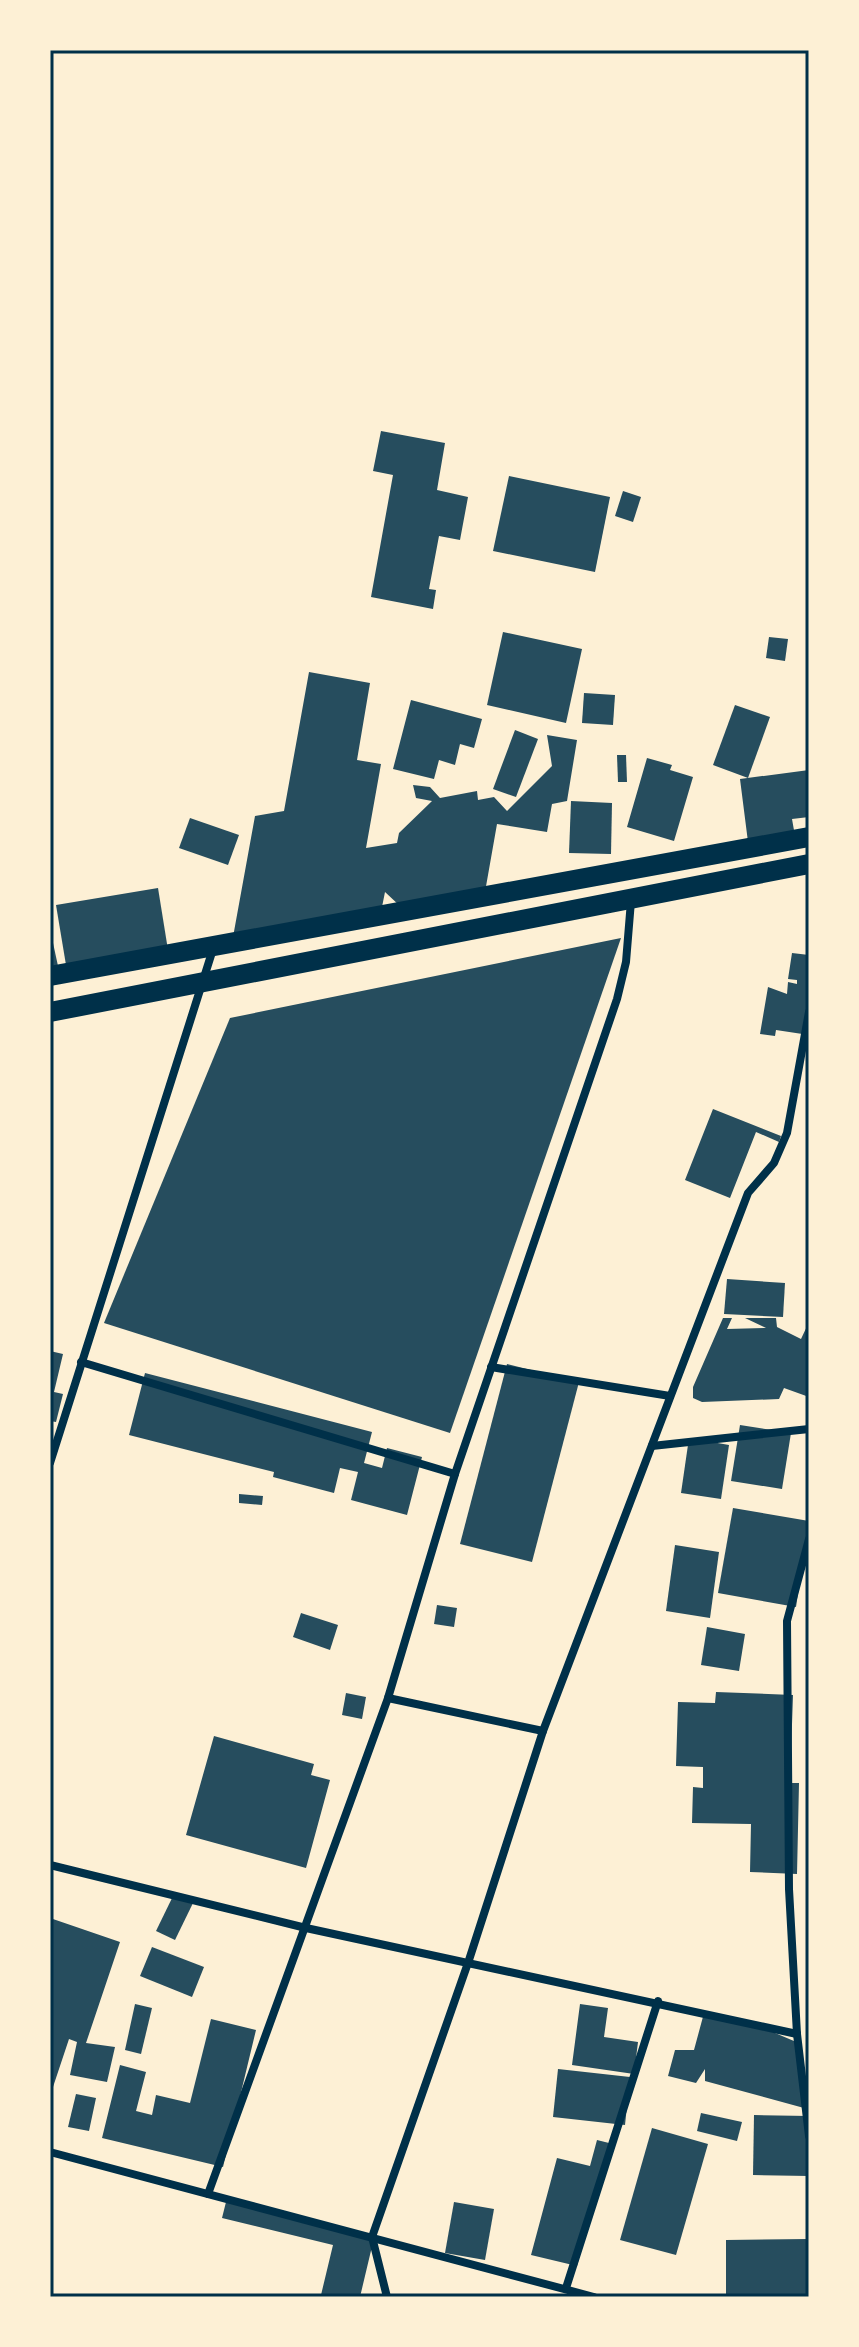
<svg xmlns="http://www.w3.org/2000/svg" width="859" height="2347" font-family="Ubuntu,sans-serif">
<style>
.building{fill:#264d5e}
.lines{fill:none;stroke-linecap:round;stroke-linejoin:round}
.minor{stroke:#003049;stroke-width:8}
.primary{stroke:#003049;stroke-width:20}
.neatline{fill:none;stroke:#003049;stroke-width:3}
</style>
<rect width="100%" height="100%" fill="#fdf0d5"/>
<g class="building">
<polygon points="381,431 445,443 437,490 468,497 460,540 439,536 429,589 436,590 433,609 371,597 393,475 373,471"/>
<polygon points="509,476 610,497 595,572 493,551"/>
<polygon points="623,491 641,497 633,522 615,516"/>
<polygon points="503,632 582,649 566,723 487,705"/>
<polygon points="769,637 788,639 785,661 766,658"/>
<polygon points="309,672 370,683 357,760 381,764 366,848 397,843 399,833 432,801 416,798 413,785 430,787 440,798 477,791 478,800 494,797 507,811 552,766 547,735 577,740 567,801 552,804 547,832 497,824 485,892 400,906 385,892 381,912 233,937 255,816 284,811"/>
<polygon points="584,693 615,695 613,725 582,723"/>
<polygon points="411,700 482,719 474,748 460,744 455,765 439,760 434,779 393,769"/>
<polygon points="735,705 770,717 748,778 713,765"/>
<polygon points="515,730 538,739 516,797 493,789"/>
<polygon points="617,755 626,755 627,782 618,782"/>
<polygon points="647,758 672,765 670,770 693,777 674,841 627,827"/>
<polygon points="809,770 809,817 792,819 795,836 748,842 740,779"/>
<polygon points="571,801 612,803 611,854 569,853"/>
<polygon points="190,818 239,835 228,865 179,848"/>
<polygon points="158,888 168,950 67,971 56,905"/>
<polygon points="50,929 58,966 50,967"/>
<polygon points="621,938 450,1433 104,1323 230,1018"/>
<polygon points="792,953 809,955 809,1035 776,1030 775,1036 760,1034 768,987 787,994 788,982 797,984 797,980 788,979"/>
<polygon points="713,1109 781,1136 779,1142 756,1132 730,1198 685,1180"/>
<polygon points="727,1279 785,1283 783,1317 724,1314"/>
<polygon points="723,1318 732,1318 727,1329 766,1328 745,1318 776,1318 777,1327 801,1339 809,1322 809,1397 784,1388 779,1399 702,1402 693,1398 693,1387"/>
<polygon points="50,1351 63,1354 54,1392 63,1394 56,1422 50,1421"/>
<polygon points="507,1364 579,1382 532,1562 460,1544"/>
<polygon points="145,1373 372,1432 364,1463 382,1468 387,1448 422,1457 407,1515 351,1500 358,1472 340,1468 334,1493 273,1477 274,1472 129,1435"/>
<polygon points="740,1425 791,1433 782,1489 731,1481"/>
<polygon points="689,1438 729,1445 721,1499 681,1493"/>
<polygon points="239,1494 263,1496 262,1505 239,1503"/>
<polygon points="733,1508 809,1521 796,1607 718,1593"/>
<polygon points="675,1545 719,1552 710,1618 666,1611"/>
<polygon points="437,1605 457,1608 454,1627 434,1624"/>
<polygon points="301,1613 338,1625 330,1650 293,1637"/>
<polygon points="707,1627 745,1634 739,1671 701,1665"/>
<polygon points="716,1692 793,1695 790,1783 799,1783 797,1874 750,1872 751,1824 692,1823 693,1787 703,1788 703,1767 676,1766 678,1702 715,1703"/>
<polygon points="346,1693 366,1697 362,1719 342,1715"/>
<polygon points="214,1736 314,1764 311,1775 330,1780 306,1868 186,1835"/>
<polygon points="174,1894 193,1903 175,1940 156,1931"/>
<polygon points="50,1918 120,1942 86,2043 115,2047 107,2082 70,2075 77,2042 69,2039 51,2093"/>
<polygon points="152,1947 204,1967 192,1997 140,1976"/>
<polygon points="135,2004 152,2008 141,2054 125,2050"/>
<polygon points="580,2004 608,2008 604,2037 638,2042 634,2074 572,2065"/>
<polygon points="704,2013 768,2030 801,2044 804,2108 705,2081 705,2069 696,2083 668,2076 675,2050 694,2050"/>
<polygon points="211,2019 256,2030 223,2167 102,2138 120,2065 146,2072 136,2111 152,2115 156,2095 190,2103"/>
<polygon points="558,2069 630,2077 625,2125 553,2117"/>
<polygon points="76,2094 96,2098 89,2131 68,2127"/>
<polygon points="701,2113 742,2122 737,2141 697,2131"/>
<polygon points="754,2115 809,2116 809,2176 753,2175"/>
<polygon points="652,2128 708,2144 676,2255 620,2240"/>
<polygon points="597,2140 609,2143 577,2266 531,2255 557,2158 590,2166"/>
<polygon points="226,2202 374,2238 360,2297 321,2295 333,2245 222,2218"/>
<polygon points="454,2202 494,2209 485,2260 445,2253"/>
<polygon points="809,2239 809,2297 726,2297 726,2240"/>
</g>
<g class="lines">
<g class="minor">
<polyline points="81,1362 455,1474"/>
<polyline points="491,1367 670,1396"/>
<polyline points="652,1446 809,1429"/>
<polyline points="50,1463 213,949"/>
<polyline points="809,1539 787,1621 789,1889 797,2034 809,2136"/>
<polyline points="388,1698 543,1731"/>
<polyline points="50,1865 306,1928 797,2034"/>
<polyline points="50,2152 594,2297"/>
<polyline points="208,2194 388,1698 455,1474 617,999 626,962 631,901"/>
<polyline points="566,2288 658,2001"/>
<polyline points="387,2297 372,2237 469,1960 543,1731 748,1193 774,1163 787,1133 809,1012"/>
</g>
<g class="primary">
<polyline points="50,976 809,837"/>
<polyline points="50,1012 809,864"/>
</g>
</g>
<rect width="859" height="2347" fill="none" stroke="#fdf0d5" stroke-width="104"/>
<rect x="52" y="52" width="755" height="2243" class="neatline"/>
</svg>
